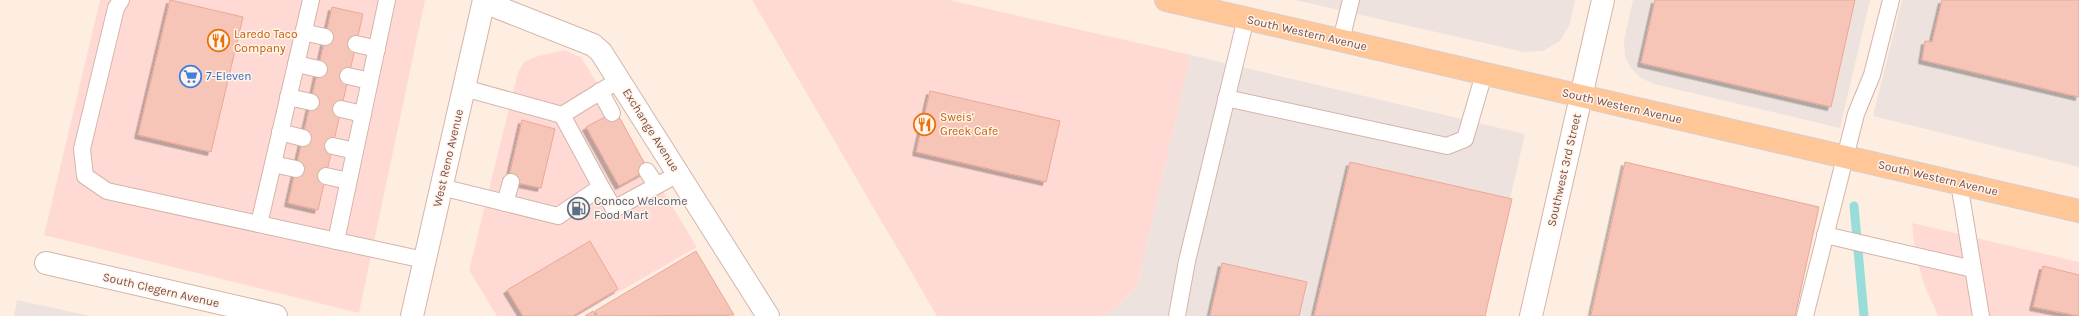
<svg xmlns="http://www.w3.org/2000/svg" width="2079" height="316" font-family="Karla,sans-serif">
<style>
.commercial{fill:#ffdad5}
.industrial{fill:#ede2dd}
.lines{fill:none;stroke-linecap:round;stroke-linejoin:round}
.stream{stroke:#99dddb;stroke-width:9}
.building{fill:#f7c5b7;stroke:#eba795;filter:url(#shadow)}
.lane-casing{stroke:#d3b5aa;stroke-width:18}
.street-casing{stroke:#d3b5aa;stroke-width:24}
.secondary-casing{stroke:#d6b4a7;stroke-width:24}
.primary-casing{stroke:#d9cecb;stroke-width:24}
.lane{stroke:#fff;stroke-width:16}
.street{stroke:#fff;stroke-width:22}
.secondary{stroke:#fff;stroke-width:22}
.primary{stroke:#ffc698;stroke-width:22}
.labels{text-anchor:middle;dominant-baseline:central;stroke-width:3;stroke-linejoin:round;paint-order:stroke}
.street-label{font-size:12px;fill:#794f46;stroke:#fff3ea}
.food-label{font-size:12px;fill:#c56008;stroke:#fff3ea;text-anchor:start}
.shop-label{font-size:12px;fill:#366cbe;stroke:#fff3ea;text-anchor:start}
.service-label{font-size:12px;fill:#4e5e75;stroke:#fff3ea;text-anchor:start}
</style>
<defs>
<filter id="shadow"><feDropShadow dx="-3.5" dy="3.5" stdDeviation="0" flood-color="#0004"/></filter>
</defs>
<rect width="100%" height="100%" fill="#feeee2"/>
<g class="commercial">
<polygon points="100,0 425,0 359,313 44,235"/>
<polygon points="752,0 949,0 1191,55 1137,287 1116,308 1102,316 937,316"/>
<polygon points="565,50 581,57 697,247 577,316 497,316 469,270 518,72 524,62 535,57"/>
<polygon points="1912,223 2079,262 2079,316 1938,316 1924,284 1915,253"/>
</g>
<g class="industrial">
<polygon points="1295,0 1575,0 1570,24 1560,41 1543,51 1524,52"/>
<polygon points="1633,0 1870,0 1840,128 1654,84 1641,78 1631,68 1625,56 1624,41"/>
<polygon points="1902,0 2079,0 2079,167 1873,116"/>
<polygon points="1191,55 1525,134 1483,316 1102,316 1116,308 1137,287"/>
<polygon points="17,300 90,316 14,316"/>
</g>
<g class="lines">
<polyline class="stream" points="1854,206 1864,316"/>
</g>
<g class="building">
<polygon points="170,0 243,17 211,152 138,135"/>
<polygon points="1655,0 1855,0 1831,107 1641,63"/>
<polygon points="1942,0 2079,0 2079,97 1922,60 1925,41 1932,42"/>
<polygon points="332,7 363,14 318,210 288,203"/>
<polygon points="930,91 1060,121 1046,182 916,152"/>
<polygon points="616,111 648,170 619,186 586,127"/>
<polygon points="522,120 555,129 541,188 508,181"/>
<polygon points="1350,162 1512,199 1485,316 1314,316"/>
<polygon points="1625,162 1819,207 1795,316 1591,316"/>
<polygon points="590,241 618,289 573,316 523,316 507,290"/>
<polygon points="696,251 734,315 598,316 595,311"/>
<polygon points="1222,263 1307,282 1299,316 1210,316"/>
<polygon points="2043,266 2079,275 2079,316 2033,307"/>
<polygon points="593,311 596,316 585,316"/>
</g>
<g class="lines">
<defs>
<g id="lane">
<polyline points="121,0 116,8 82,149 85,176 107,191 424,260"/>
<polyline points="303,32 325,37"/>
<polyline points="1341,40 1351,0"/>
<polyline points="356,44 377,49"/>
<polyline points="296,64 319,69"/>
<polyline points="348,76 370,81"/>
<polyline points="464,88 562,115"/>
<polyline points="600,91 612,113"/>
<polyline points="288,97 311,102"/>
<polyline points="1226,98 1447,146 1465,139 1484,74"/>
<polyline points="341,109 363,114"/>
<polyline points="280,132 303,138"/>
<polyline points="333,146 355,151"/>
<polyline points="273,164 296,169"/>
<polyline points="647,171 656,185"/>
<polyline points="326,176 348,181"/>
<polyline points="1959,183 1981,316"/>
<polyline points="441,187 558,216 601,187 562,115 619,80"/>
<polyline points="601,187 614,209 678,174"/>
<polyline points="505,203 511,182"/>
<polyline points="259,224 311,0"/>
<polyline points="1825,235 1973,269"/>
<polyline points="336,241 387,0"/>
<polyline points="1177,316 1187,261 1246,18"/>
<polyline points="1805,316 1856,114 1872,75 1891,0"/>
</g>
<g id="street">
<polyline points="484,2 593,45 601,52 768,316"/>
<polyline points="46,263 276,316"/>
</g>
<g id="secondary">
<polyline points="412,316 484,0"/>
<polyline points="1531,316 1603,0"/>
</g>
<polyline id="primary" points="1166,0 2079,211"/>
</defs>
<use href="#lane" class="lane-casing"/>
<use href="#street" class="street-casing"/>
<use href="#secondary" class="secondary-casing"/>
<use href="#primary" class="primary-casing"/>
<use href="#lane" class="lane"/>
<use href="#street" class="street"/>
<use href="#secondary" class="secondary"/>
<use href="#primary" class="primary"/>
</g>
<defs>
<symbol id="restaurant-ring" viewBox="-11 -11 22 22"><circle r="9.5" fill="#fff3ea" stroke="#e8710a" stroke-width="1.5"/><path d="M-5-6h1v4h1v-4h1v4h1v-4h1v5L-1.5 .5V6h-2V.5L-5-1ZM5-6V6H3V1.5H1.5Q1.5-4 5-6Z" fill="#e8710a"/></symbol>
<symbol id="supermarket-ring" viewBox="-11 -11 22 22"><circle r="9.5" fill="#fff3ea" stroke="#3f7fe0" stroke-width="1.5"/><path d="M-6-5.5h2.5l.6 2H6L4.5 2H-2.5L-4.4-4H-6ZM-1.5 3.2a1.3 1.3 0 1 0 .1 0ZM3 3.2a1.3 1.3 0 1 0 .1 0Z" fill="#3f7fe0"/></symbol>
<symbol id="fuel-ring" viewBox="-11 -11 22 22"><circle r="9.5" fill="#fff3ea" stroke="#5c6f8a" stroke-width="1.5"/><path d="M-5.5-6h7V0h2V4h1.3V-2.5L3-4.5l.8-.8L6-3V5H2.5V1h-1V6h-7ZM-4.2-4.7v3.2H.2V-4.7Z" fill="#5c6f8a"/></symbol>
</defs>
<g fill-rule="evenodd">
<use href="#restaurant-ring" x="206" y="28" width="25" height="25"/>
<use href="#supermarket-ring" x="178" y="64" width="25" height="25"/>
<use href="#restaurant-ring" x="912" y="112" width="25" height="25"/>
<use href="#fuel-ring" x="566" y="196" width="25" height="25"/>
</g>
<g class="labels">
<g class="street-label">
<text transform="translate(1307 33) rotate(13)">South Western Avenue</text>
<text transform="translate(1622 106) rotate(13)">South Western Avenue</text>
<text transform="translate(651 130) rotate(58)">Exchange Avenue</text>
<text transform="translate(448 158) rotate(-77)">West Reno Avenue</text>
<text transform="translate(1564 170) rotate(-77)">Southwest 3rd Street</text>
<text transform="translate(1938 178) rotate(13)">South Western Avenue</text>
<text transform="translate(161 290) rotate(13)">South Clegern Avenue</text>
</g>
<g class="food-label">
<text x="234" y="34">Laredo Taco<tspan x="234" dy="14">Company</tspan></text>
<text x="940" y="117">Sweis'<tspan x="940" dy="14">Greek Cafe</tspan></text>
</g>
<g class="shop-label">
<text x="206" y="76">7-Eleven</text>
</g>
<g class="service-label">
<text x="594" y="201">Conoco Welcome<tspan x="594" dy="14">Food Mart</tspan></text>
</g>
</g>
</svg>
